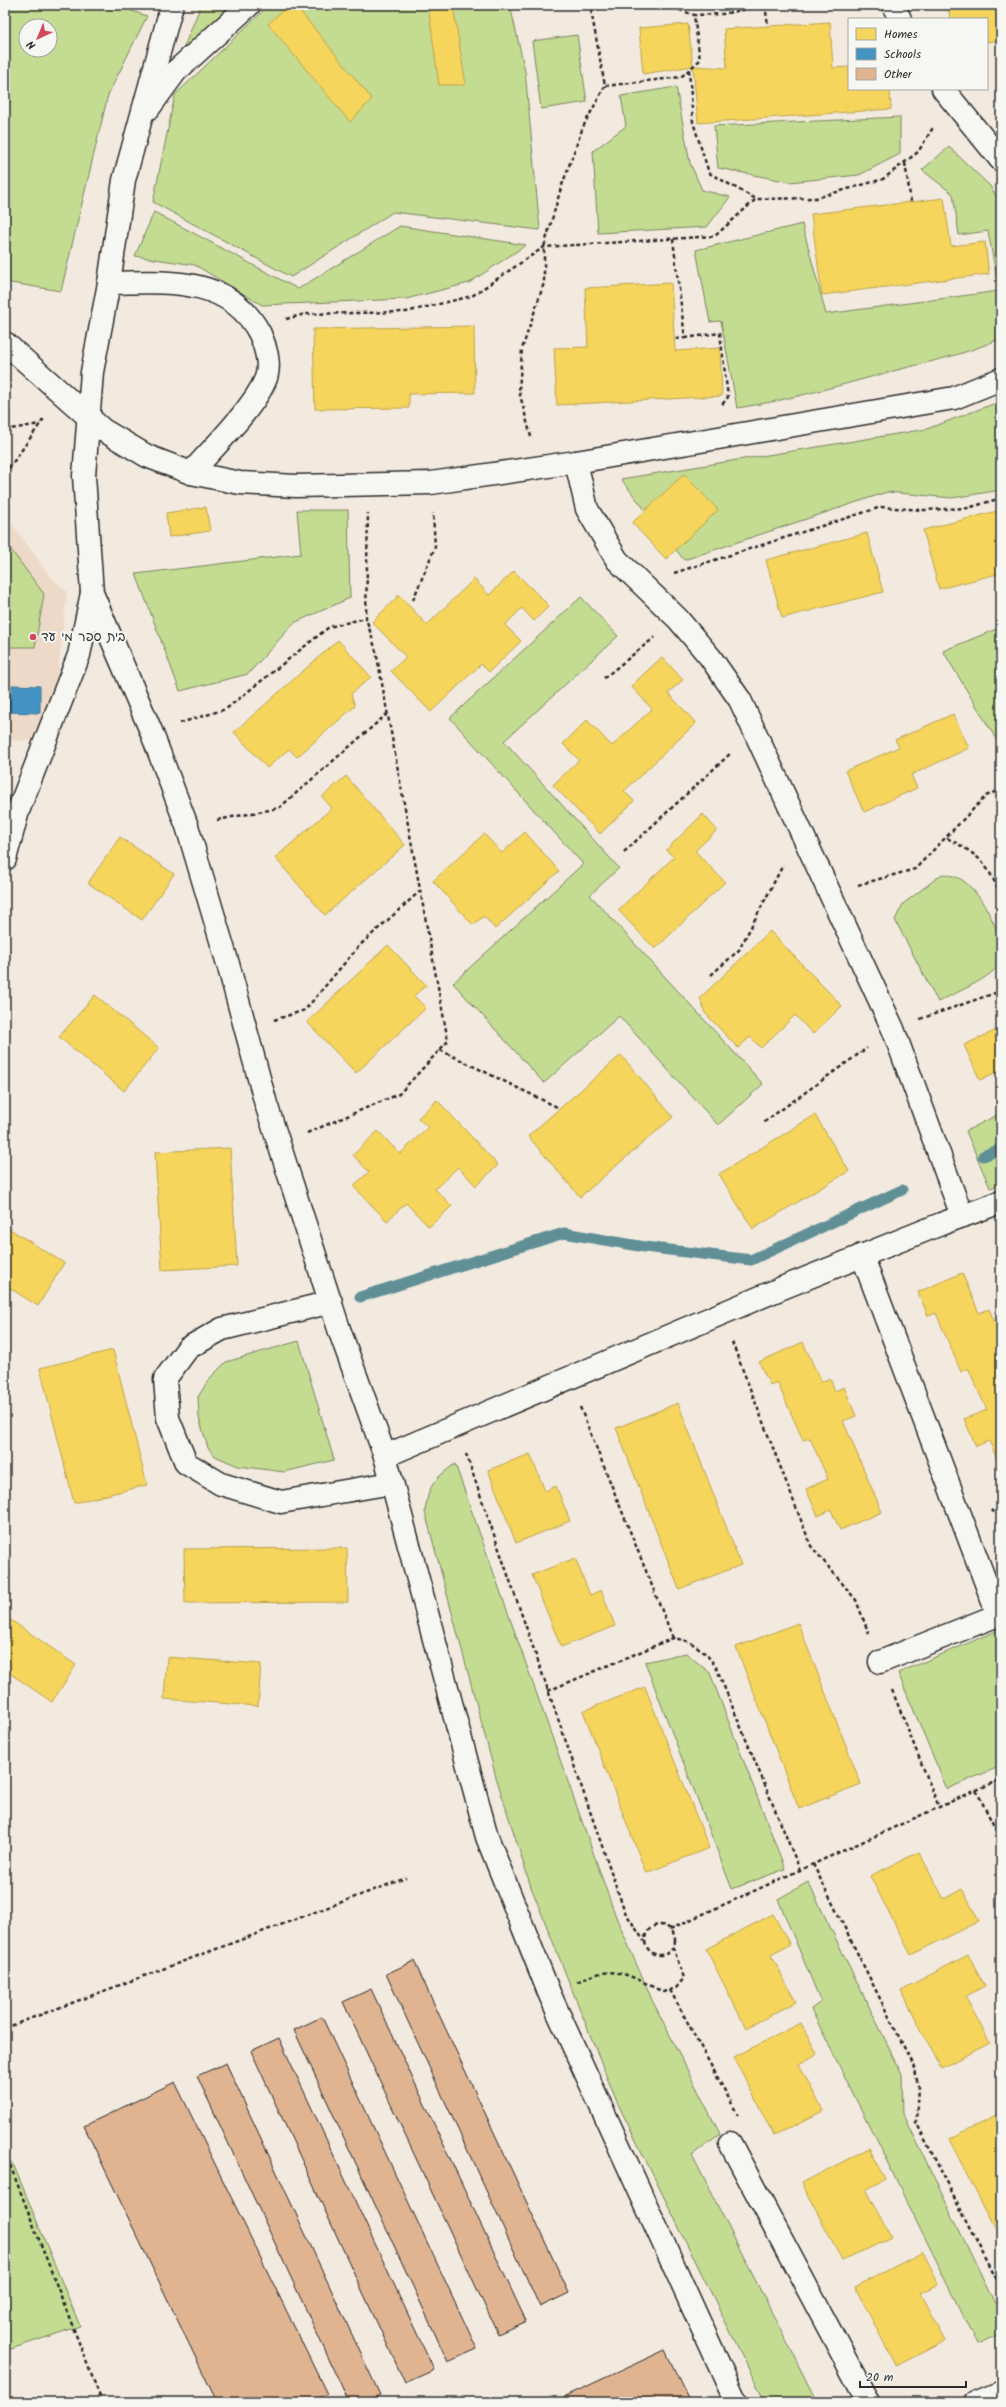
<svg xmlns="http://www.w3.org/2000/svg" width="1006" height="2407" font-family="Kalam,'Playpen Sans Hebrew',sans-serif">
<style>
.built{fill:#edd9c8}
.green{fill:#c4dc92;stroke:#78845e;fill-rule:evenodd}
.homes{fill:#f6d55c;stroke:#b9a24d}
.schools{fill:#4393c3;stroke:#3c7495}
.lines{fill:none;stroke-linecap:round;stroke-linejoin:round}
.stream{stroke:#609096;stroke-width:11}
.building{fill:#e0b491;stroke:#2b2b2b}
.minor-casing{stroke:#2b2b2b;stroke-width:25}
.path{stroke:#2b2b2b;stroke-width:2.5;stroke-dasharray:4 3;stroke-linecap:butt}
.minor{stroke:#f6f6f2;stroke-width:22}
.poi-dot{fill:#d1495b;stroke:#f6f6f2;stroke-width:1.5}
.labels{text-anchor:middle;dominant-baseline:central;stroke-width:4;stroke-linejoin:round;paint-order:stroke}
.poi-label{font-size:13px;fill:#2b2b2b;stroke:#f6f6f2;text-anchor:start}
</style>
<rect width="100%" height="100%" fill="#f2e9df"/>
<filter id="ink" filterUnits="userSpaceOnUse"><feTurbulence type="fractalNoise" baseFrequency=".025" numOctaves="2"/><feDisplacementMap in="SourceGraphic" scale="8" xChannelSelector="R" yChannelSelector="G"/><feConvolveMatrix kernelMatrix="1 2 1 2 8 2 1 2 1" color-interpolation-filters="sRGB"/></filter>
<g filter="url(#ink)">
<polygon class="built" points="5,514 49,575 67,592 57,682 36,741 5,740"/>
<g class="green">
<path d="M5 5H114L147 16 108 95 61 291 11 283 5 279ZM26 26H50V50H26Z"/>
<polygon points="201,5 232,5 181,54"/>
<polygon points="269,5 510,5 525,71 540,230 393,212 291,277 153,202 175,95"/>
<polygon points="577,35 587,102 541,109 532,41"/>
<polygon points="676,87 690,163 702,190 730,197 707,227 598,233 593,151 626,126 621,96"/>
<polygon points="900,117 900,154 859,175 790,182 718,168 714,126"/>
<path d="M949 147 990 186 1001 205V338C968 354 932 361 897 370 844 384 791 400 737 408L721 321 710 322 696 250 802 224 826 314 999 291 988 231 959 235 953 194 922 170Z"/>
<polygon points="154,212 298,289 400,226 526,245 469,283 406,299 262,305 195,265 135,256"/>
<polygon points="1001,401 1001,490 952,498 887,492 684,560 621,479 927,429"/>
<polygon points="297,510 348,510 350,598 294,623 248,674 180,691 136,574 301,554"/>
<polygon points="5,542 44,594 35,647 5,647"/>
<polygon points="581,597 618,636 504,741 619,868 590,895 763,1084 718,1125 619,1016 544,1083 453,983 583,864 450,718"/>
<polygon points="1001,627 1001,747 943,651"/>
<path d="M942 874C949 875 956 876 962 880 981 892 1006 938 1001 961 994 978 954 993 938 1002L895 920 903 904Z"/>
<polygon points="1001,1113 1001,1184 990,1188 966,1131"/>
<polygon points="299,1341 334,1460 284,1472 238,1466 215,1456 208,1448 199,1418 198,1397 209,1379 226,1362"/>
<path d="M455 1464 616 1917 652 2000 720 2134 692 2155 817 2402H765L617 2102 531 1887 496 1777 425 1512C428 1486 434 1479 455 1464Z"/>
<polygon points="1001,1629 1001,1766 947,1789 898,1673"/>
<polygon points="686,1653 710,1673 785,1869 732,1889 645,1662"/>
<polygon points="808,1882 902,2074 903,2113 1001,2317 1001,2334 978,2344 811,2009 821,2002 778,1899"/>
<polygon points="5,2155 14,2166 80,2326 5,2351"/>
</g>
<g class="homes">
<polygon points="288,5 295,5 372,99 350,122 268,24"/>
<polygon points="428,5 453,5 466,85 439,85"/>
<polygon points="948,5 1001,5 1001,40 987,42 987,19 950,19"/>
<polygon points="830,22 833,68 849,67 849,89 890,89 891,109 698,123 693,66 727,68 724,29"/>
<polygon points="688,24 693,66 643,74 639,28"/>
<polygon points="944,198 951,246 985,242 989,274 822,295 811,214"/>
<polygon points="671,283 675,351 720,348 722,396 557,405 554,348 588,347 585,288"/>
<polygon points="474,326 475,393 409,394 409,408 315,409 313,329"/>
<polygon points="684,474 718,510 666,559 632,523"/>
<polygon points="206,507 210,531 169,537 166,513"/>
<polygon points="1001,510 1001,573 939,589 923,530"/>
<polygon points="867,533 883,592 782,618 766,560"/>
<polygon points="514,571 549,606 534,621 522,608 505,625 521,641 489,672 481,664 431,712 391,671 406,657 372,622 399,595 427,625 474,579 489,595"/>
<polygon points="338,640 371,677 351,694 355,706 297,757 289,749 267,768 234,732"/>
<polygon points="662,657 683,680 668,693 696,723 624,791 634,801 600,834 553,785 579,760 563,744 587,720 612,746 652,709 631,686"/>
<polygon points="953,714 969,748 911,775 917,788 864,812 845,771 899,747 895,740"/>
<polygon points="346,776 405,845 325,915 275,858 332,808 322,797"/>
<polygon points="703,814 717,830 695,851 725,882 655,949 618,910 674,857 666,850"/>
<polygon points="525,832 559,871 495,929 484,916 473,925 433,881 484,834 502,853"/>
<polygon points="120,837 174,874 142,920 88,883"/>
<polygon points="770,931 842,1006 813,1034 795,1015 761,1048 750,1037 738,1048 705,1013 700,998"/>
<polygon points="388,945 426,985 414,996 426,1008 356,1073 307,1022"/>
<polygon points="95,995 159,1048 124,1091 59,1037"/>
<polygon points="1001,1028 1001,1070 980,1080 964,1045"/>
<polygon points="621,1055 673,1117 580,1197 528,1136"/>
<polygon points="437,1100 498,1165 476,1186 458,1167 435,1189 452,1206 429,1227 406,1203 387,1221 353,1186 369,1172 353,1155 378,1131 400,1154 428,1127 418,1118"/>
<polygon points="815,1115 849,1171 753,1229 719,1174"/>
<polygon points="230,1148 237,1266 162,1270 155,1152"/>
<polygon points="5,1226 64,1263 38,1306 5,1285"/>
<polygon points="962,1273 979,1313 989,1309 994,1321 1001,1318 1001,1460 998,1461 989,1441 976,1446 964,1419 987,1410 968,1368 961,1372 936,1313 928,1316 918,1292"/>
<polygon points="803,1342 821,1382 830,1378 835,1391 844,1387 856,1416 843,1421 882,1512 840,1530 831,1510 818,1516 806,1489 828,1479 810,1438 803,1440 777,1382 770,1385 759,1362"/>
<polygon points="113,1350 147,1485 74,1503 40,1368"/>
<polygon points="678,1403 741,1565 679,1589 616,1428"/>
<polygon points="530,1454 545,1491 556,1486 570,1521 516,1543 488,1470"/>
<polygon points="347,1548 348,1602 185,1603 184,1549"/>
<polygon points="575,1558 590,1595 601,1590 615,1626 561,1647 532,1575"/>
<polygon points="5,1616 76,1665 52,1702 5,1670"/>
<polygon points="798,1623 861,1784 799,1809 736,1647"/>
<polygon points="167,1657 261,1664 258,1706 164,1699"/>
<polygon points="645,1687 709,1848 646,1873 583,1711"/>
<polygon points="919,1852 944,1899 962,1889 979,1921 911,1955 870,1876"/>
<polygon points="773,1914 790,1945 771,1955 796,2002 746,2028 706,1949"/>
<polygon points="968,1955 985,1986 965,1996 990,2043 941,2068 901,1990"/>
<polygon points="801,2023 817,2054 799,2064 823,2111 774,2136 734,2057"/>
<polygon points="1001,2113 1001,2241 949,2139"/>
<polygon points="869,2148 886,2179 866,2189 891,2237 842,2261 802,2183"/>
<polygon points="923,2252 939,2284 920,2293 945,2341 896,2366 855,2287"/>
</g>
<polygon class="schools" points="12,685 40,686 40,713 5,712 5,694 12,694"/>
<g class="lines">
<g class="stream">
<polyline points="983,1156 1001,1149"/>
<polyline points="360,1297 564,1233 645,1247 751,1260 902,1190"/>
</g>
</g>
<g class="building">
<polygon points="414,1961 569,2293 540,2307 386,1974"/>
<polygon points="371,1989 526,2321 498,2334 343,2002"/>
<polygon points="322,2017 477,2349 448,2362 294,2030"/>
<polygon points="279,2038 434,2370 405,2383 251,2051"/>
<polygon points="226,2063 380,2395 366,2402 349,2402 197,2076"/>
<polygon points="175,2082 327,2394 310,2402 217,2402 84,2126"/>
<polygon points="665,2350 690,2402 553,2402"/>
</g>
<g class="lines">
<defs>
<g id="minor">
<polyline points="172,5 124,180 109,283 92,372 84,476 92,593 151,731 187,826 228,964 266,1104 340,1332 385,1456 487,1837 550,1995 736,2402"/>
<polyline points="893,5 900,19"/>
<polyline points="943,89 1001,160"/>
<polyline points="149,108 176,71 249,5"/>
<path d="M109 283C164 282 230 275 260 334 265 345 271 364 266 378 255 407 212 449 191 473"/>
<polyline points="5,343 103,430 147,456 191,473 240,483 296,486 431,483 576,462 954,398 1001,379"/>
<polyline points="576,462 587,509 617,560 678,619 710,657 740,700 893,1029 962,1216"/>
<polyline points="5,859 18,811 79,655 92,593"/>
<polyline points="862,1255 998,1615 880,1662"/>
<polyline points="331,1302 222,1329 188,1348 165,1379 168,1418 186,1463 221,1484 281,1502 392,1483"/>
<polyline points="385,1456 782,1288 941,1224 1001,1202"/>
<polyline points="730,2143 868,2402"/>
<polyline points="974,2402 1001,2391"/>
</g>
</defs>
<use href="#minor" class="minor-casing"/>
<g class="path">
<polyline points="666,5 694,15 723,14 765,5"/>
<polyline points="765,5 768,26"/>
<polyline points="591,11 609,5"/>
<polyline points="689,70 693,122 709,173 756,199"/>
<polyline points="605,86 681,77 700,60 694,15"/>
<polyline points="905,163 911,202"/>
<polyline points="673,239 685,338 675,339"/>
<polyline points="286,319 305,314 406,312 472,296 544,247 715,236 756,199 816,198 883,179 918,152 934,126"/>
<polyline points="685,338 720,333 728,397 721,406"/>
<polyline points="5,430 40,424"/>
<polyline points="531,437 519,391 522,349 544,283 544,247 561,188 583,127 605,86 590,5"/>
<polyline points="5,474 45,417"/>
<polyline points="674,573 881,507 924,510 968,508 1001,498"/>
<polyline points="413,600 435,547 433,513"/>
<polyline points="604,678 655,637"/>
<polyline points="180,723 226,709 329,627 366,618"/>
<polyline points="217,820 279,808 387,714"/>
<path d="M947 838C980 856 986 861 1001 896"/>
<polyline points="624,852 731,753"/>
<polyline points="858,885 915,869 986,796 1001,789"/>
<polyline points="711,975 739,950 783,865"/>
<polyline points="920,1019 1001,991"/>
<polyline points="274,1020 305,1010 359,946 420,891"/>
<polyline points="440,1050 559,1108"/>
<polyline points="764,1122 867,1048"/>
<polyline points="307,1133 399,1094 448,1041 376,651 366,618 368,513"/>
<polyline points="732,1342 811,1546 856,1600 869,1634"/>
<polyline points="580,1407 673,1638"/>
<polyline points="466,1454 625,1912 644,1941"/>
<polyline points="991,1510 1001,1517"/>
<polyline points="892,1690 939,1807"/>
<path d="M548 1691 673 1638C694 1641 704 1650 716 1667L800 1870"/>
<polyline points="976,1790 1001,1840"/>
<polyline points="813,1864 915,2069 918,2086 916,2122 1001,2288"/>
<circle cx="660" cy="1940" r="15"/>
<polyline points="670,1929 1001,1779"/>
<path d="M577 1982C613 1963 629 1975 663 1992L676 1988 684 1978 673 1947"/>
<polyline points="670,1990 738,2115"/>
<polyline points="5,2028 406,1878"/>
<polyline points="5,2152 102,2402"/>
</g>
<use href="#minor" class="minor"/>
</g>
</g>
<circle class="poi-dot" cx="33" cy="637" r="4"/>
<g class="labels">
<g class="poi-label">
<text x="41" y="637">בית ספר מי עד</text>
</g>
</g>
<rect width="1006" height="2407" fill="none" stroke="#f6f6f2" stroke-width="20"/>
<rect x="10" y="10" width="986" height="2387" fill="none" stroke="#2b2b2b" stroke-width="1.5" filter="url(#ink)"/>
<rect x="848" y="18" width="140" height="72" fill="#f6f6f2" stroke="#a5a5a2"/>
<rect x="856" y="28" width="20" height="12" fill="#f6d55c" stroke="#a5a5a2"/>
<text x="884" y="38" font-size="12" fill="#2b2b2b">Homes</text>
<rect x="856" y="48" width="20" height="12" fill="#4393c3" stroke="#a5a5a2"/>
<text x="884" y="58" font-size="12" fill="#2b2b2b">Schools</text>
<rect x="856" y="68" width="20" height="12" fill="#e0b491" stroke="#a5a5a2"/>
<text x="884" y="78" font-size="12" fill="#2b2b2b">Other</text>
<g transform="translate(38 38) rotate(224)"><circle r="19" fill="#f6f6f2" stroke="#a5a5a2"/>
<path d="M0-3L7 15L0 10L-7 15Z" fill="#d1495b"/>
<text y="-6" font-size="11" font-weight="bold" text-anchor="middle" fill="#2b2b2b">N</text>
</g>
<path d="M860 2381v6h106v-6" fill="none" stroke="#2b2b2b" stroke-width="2"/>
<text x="866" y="2381" font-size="12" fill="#2b2b2b" stroke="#f6f6f2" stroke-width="3" paint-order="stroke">20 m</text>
</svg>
